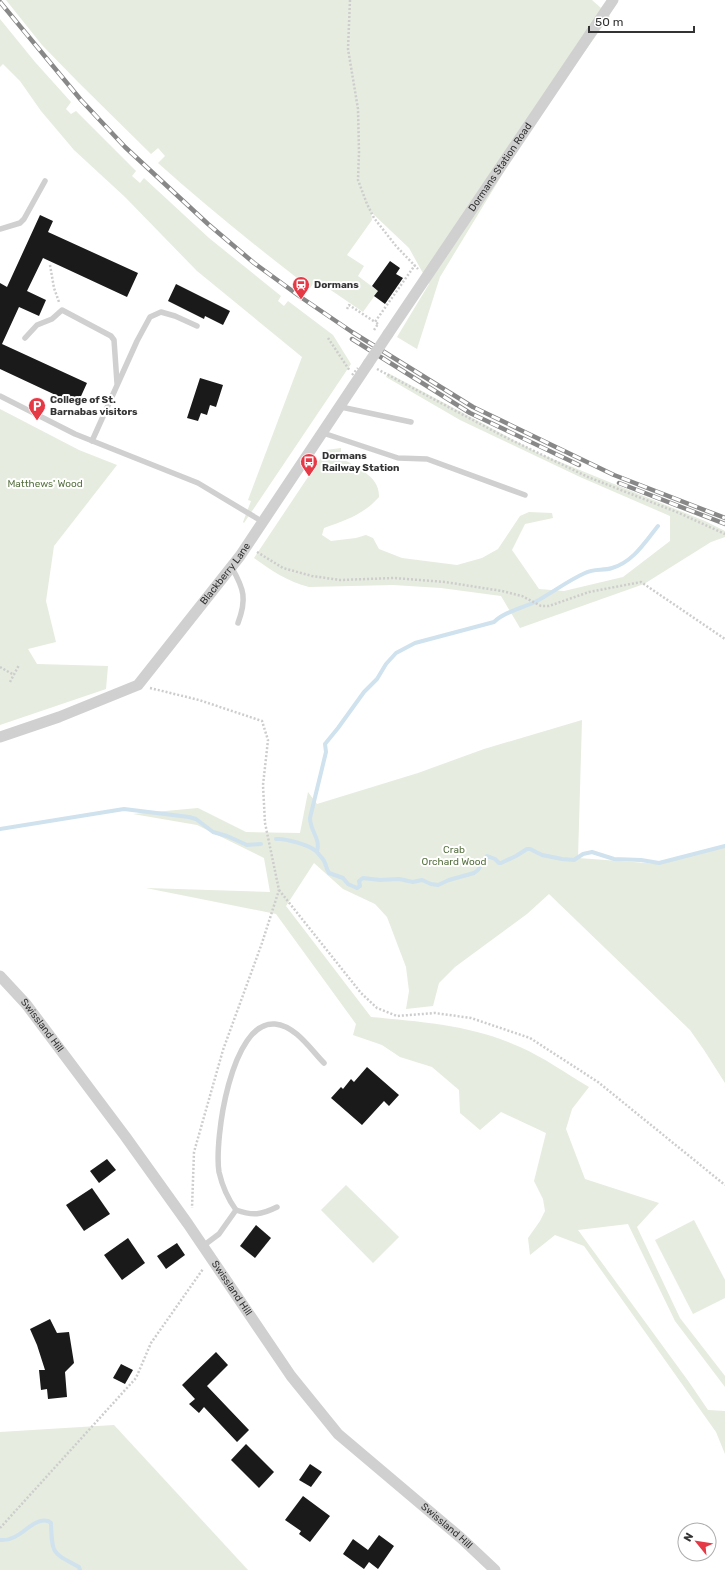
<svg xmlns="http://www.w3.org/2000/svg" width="725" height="1570" font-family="Rubik,sans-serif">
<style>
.green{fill:#e6ecdf}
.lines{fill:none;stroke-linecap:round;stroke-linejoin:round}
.stream{stroke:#cfe2ee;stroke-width:4}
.building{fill:#1a1a1a}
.path{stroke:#cdcdcd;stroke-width:2.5;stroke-dasharray:2 2;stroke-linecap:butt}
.service{stroke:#d0d0d0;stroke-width:5.5}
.minor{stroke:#d0d0d0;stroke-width:11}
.rail-casing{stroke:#888;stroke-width:4.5}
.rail{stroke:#fff;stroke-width:3;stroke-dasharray:9;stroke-linecap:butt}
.path-bridge{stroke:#cdcdcd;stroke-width:2.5;stroke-dasharray:2 2;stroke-linecap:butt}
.minor-bridge{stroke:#d0d0d0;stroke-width:11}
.labels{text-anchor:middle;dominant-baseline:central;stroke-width:4;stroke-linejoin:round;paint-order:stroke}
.street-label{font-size:10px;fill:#333;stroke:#fff}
.poi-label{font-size:10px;font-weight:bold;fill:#333;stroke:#fff;text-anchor:start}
.park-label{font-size:10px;fill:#56703f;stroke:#fff}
</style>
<rect width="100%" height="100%" fill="#fff"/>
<g class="green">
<path d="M6 0H592L610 16 533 124 440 277 417 349 397 337 429 284 409 248 371 212 372 220 347 255 364 266 358 276 378 291 363 312 316 280 310 288C258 248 207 207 158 163L165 156 158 148 151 154 78 82 42 45Z"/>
<polygon points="0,19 35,62 71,102 66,109 71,114 76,111 136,171 132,176 140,183 144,178 209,238 281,296 278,301 284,306 288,301 333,335 351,364 244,523 243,522 251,501 248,500 302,357 197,271 125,197 74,150 41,111 20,81 3,64 0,67"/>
<path d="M388 373 538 453 705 521 725 531V537L711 542 644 584 520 628 501 596 441 588 393 585 309 587C288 582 271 570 254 558L326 450 341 448V457C355 468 380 475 379 497 363 515 346 520 324 528L322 535 331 541 356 538 366 535 373 538 379 549 402 558 457 565 482 558 498 549 520 516 529 512 552 513 553 518 525 524 512 550 539 589 564 591 623 577 670 541V516L580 477 460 420 386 377Z"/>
<polygon points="0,409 79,450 117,465 54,546 46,601 56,642 28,649 37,664 108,666 106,689 0,725"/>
<path d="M582 720 578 858 660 864 725 847V1083L704 1050 690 1030 549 894 527 914 455 967 439 983 433 1006 406 1009 409 991 406 967 387 917 375 904 343 889 314 863 286 906 371 1017C423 1022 472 1025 520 1047 543 1057 567 1074 589 1087L572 1109 566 1129 585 1179 659 1203 637 1227 680 1318 725 1376V1387L675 1321 628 1224 578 1230 689 1382 708 1410 725 1411V1454L716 1432 584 1246 555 1235 530 1255 528 1238 540 1221 545 1211 543 1199 534 1181 546 1133 501 1112 480 1130 460 1113 459 1090 432 1067 400 1057 382 1045 353 1035 356 1024 276 914 146 888 270 892 264 858 197 825 133 814 198 808 246 832 300 833 308 792 317 804 418 773 484 749Z"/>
<polygon points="346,1185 399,1237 373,1263 321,1210"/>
<polygon points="694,1220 725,1280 725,1298 693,1314 655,1240"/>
<polygon points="114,1425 248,1570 0,1570 0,1432"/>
</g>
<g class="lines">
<g class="stream">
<polyline points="0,829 124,809 189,817 196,819 213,832 227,836 247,845 261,844"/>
<path d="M276 839C285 838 309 845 316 851 318 853 320 856 322 858 326 862 326 869 329 873L343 878 348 884 357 888 360 886 359 881 363 878 380 880 399 879 413 882 422 880 431 884 438 885 449 880 474 873 478 870 487 856 495 859 499 863H501L516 856 527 849H530L542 855 562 859 574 860 583 854 592 852 614 859 641 860 659 863 725 846"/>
<path d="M317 851C321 839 310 831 310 818L326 752 325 744 338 728 364 692 377 679 386 664 396 653 415 643 494 622C504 612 522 608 535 602 552 593 567 581 585 573 594 568 603 571 612 568 633 562 645 542 658 526"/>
<path d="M0 1540C21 1542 31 1517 48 1521L51 1523C52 1555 52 1552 79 1567L80 1570"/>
</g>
</g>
<g class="building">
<polygon points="40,215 53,221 48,232 138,273 127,297 43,258 27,291 46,300 39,316 19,307 2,344 87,383 77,405 0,369 0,283 7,287"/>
<polygon points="390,261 400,268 396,274 403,278 385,304 374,296 378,291 372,286"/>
<polygon points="176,284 230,311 223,325 205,316 204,319 168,301"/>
<polygon points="200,378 223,385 216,407 210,405 207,415 201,413 198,421 187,418"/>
<polygon points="367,1067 399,1095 389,1106 384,1101 362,1125 331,1098 341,1087 343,1089 351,1079 354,1082"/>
<polygon points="107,1159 116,1170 99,1183 90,1171"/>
<polygon points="92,1188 110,1214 84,1231 66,1205"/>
<polygon points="256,1225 271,1238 255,1258 240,1246"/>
<polygon points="128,1238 145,1263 122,1280 104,1255"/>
<polygon points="177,1243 185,1255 166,1269 157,1256"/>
<polygon points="50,1319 57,1333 69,1332 74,1363 65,1372 67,1397 48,1399 47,1389 41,1390 39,1370 45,1370 37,1345 30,1329"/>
<polygon points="216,1352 228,1365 207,1386 249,1430 237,1442 204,1407 199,1413 189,1404 195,1399 182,1385"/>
<polygon points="121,1364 133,1370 125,1384 113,1378"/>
<polygon points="246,1444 274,1472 259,1488 231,1460"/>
<polygon points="310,1464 322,1472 311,1487 299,1480"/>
<polygon points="303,1496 330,1516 310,1542 299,1534 301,1531 285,1520"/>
<polygon points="379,1535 394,1546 378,1569 369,1562 364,1569 343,1554 353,1539 368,1550"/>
</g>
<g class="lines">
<g class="path">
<polyline points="350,0 348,49 358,109 359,152 358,180 367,204 374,218 396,246 418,269"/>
<polyline points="50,265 54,288 59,302"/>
<polyline points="347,309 349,305 375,322"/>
<polyline points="378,324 375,322 415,265"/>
<polyline points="328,338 350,371"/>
<polyline points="377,369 501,435 588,477 679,513 725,534"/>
<polyline points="257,552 283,568 312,576 340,580 394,578 445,582 502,591 522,596 541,606 549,606 589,592 641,582 725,639"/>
<polyline points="0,667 14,675"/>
<polyline points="10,682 19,665"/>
<polyline points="150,688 199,700 262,721 268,740 263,785 265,823 279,890 262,943 223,1050 194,1152 192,1208"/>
<polyline points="279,890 361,993 377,1008 397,1016 435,1013 471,1018 530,1038 598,1082 725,1185"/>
<polyline points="0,1528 136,1378 151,1343 203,1269"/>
</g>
<g class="service">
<polyline points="0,229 20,223 24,219 45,181"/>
<polyline points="25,338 37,325 52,319 62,310 111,336 114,340 117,383"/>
<polyline points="0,396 75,434 198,483 263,522"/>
<polyline points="341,407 411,422"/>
<polyline points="323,433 398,458 427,459 525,495"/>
<polyline points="92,441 137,341 150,317 161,312 175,316 197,326"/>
<path d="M232 568C244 589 247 599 238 623"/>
<path d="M236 1210C253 1216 261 1215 277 1207"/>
<path d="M203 1246 219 1234 236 1210C228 1199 222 1185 219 1172 214 1140 231 1020 275 1024 296 1026 311 1050 324 1063"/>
</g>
<g class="minor">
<path id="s1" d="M388 334 613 0"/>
<path id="s2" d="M0 737 59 717 138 685 240 556 368 364"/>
<path id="s3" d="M0 976 26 1004 125 1136 188 1224 291 1376 338 1434 461 1538 495 1570"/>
</g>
<defs>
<g id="rail">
<polyline points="0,2 81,100 125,147 208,224 254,263 302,298 352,332 473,407 614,475 725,518"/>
<polyline points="352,339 470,413 579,465"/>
<polyline points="619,483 725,524"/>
</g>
</defs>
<use href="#rail" class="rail-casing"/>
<use href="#rail" class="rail"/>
<g class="path-bridge">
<polyline points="374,330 378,324"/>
<polyline points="352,375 358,368"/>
</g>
<polyline class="minor-bridge" points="368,364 388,334"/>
</g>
<defs>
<symbol id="station-pin" viewBox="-11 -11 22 30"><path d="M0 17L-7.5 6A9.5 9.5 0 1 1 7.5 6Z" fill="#e63946" stroke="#fff"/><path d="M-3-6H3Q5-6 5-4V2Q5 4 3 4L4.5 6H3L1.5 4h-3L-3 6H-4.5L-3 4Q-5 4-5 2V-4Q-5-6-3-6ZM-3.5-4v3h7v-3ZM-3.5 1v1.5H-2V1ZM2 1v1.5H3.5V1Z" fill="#fff"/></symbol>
<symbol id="parking-pin" viewBox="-11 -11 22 30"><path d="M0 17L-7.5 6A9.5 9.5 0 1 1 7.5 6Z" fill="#e63946" stroke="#fff"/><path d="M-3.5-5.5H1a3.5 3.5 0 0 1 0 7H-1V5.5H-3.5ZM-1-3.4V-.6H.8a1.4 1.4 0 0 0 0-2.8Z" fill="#fff"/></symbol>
<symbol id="bus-pin" viewBox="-11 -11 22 30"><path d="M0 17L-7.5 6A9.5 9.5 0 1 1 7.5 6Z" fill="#e63946" stroke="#fff"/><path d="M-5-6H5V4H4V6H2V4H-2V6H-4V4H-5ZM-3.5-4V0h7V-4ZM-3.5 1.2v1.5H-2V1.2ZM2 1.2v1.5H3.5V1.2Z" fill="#fff"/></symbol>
</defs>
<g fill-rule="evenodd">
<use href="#station-pin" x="291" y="275" width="20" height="27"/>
<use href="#parking-pin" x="27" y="396" width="20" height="27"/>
<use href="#bus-pin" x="299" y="452" width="20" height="27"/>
</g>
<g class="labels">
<g class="street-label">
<text stroke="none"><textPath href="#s1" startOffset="201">Dormans Station Road</textPath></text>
<text stroke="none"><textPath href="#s2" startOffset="289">Blackberry Lane</textPath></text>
<text stroke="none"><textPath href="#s3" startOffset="65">Swissland Hill</textPath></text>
<text stroke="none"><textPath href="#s3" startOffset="389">Swissland Hill</textPath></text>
<text stroke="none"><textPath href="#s3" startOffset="712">Swissland Hill</textPath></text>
</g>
<g class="poi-label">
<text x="314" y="285">Dormans</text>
<text x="50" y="400">College of St.<tspan x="50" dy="12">Barnabas visitors</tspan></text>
<text x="322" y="456">Dormans<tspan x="322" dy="12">Railway Station</tspan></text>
</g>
<g class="park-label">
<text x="45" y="484">Matthews' Wood</text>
<text x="454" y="850">Crab<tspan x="454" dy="12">Orchard Wood</tspan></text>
</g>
</g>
<g transform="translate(697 1542) rotate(300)"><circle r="19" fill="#ffffff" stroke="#adadad"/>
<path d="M0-3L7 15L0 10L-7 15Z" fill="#e63946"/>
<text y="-6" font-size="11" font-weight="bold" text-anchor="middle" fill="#333333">N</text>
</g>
<path d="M589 26v6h105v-6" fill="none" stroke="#333333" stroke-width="2"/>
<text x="595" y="26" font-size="12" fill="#333333" stroke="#ffffff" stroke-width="3" paint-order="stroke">50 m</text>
</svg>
